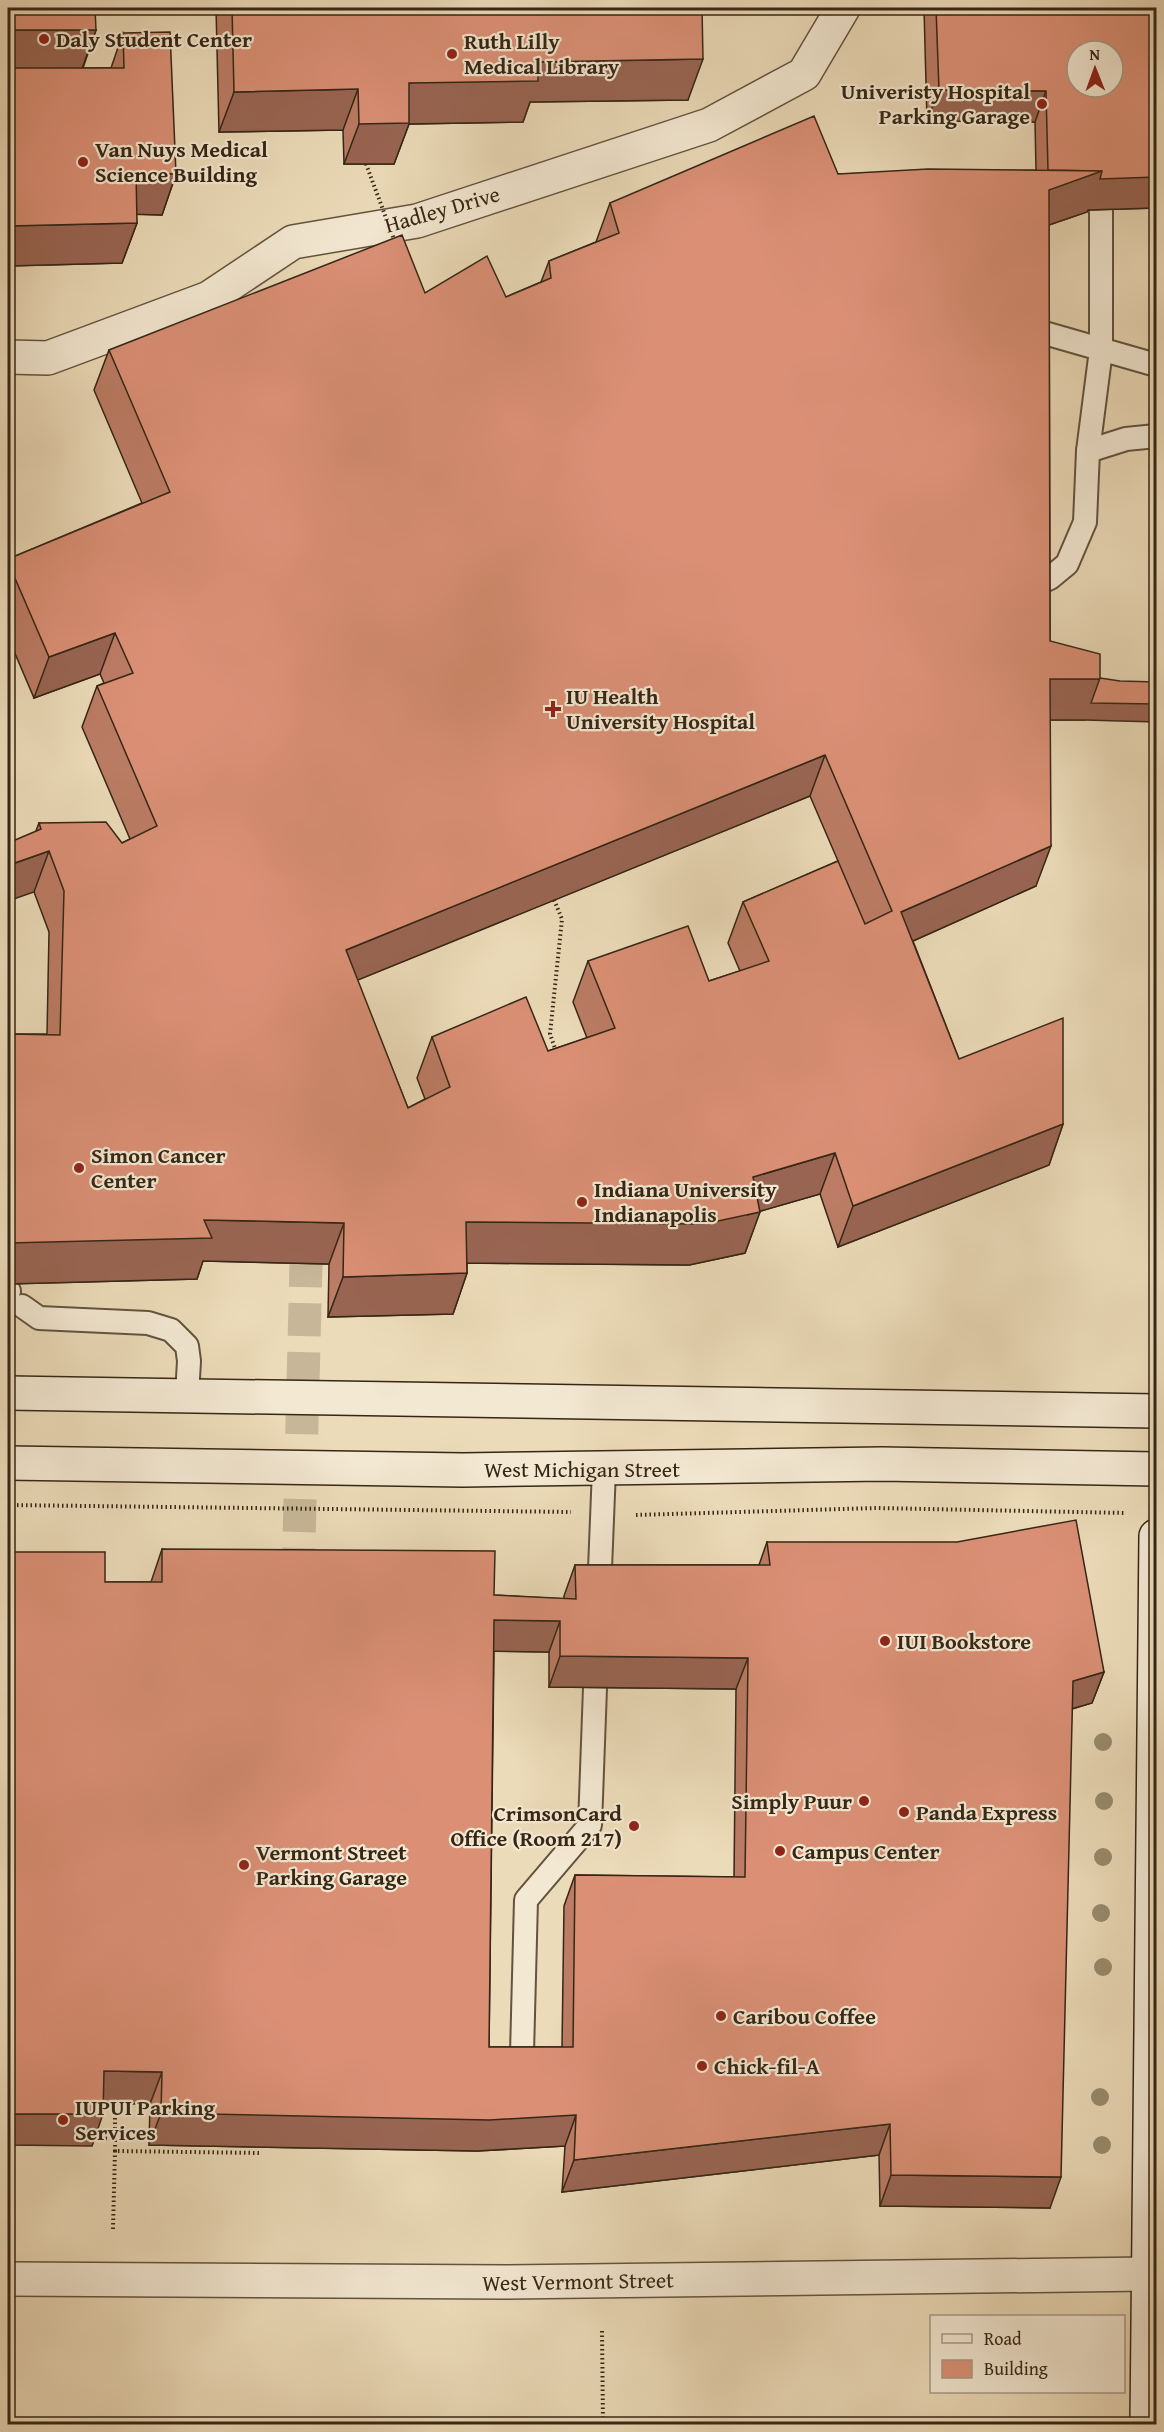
<svg xmlns="http://www.w3.org/2000/svg" width="1164" height="2432" font-family="'Gentium Book Plus',serif">
<style>
.lines{fill:none;stroke-linecap:round;stroke-linejoin:round}
.street-tunnel{stroke:#c7b798;stroke-width:33;stroke-dasharray:33 16;stroke-linecap:butt}
.lane-casing{stroke:#63533e;stroke-width:26}
.street-casing{stroke:#63533e;stroke-width:36}
.secondary-casing{stroke:#352615;stroke-width:36}
.path{stroke:#352615;stroke-width:4;stroke-dasharray:1.5 3;stroke-linecap:butt}
.lane{stroke:#f3e8d2;stroke-width:22}
.street{stroke:#f3e8d2;stroke-width:33}
.secondary{stroke:#f3e8d2;stroke-width:33}
.path-bridge{stroke:#352615;stroke-width:4;stroke-dasharray:1.5 3;stroke-linecap:butt}
.tree{fill:#988d70}
.wall{fill:#bc7c65;stroke:#352615;stroke-width:1.5;fill-rule:evenodd}
.shaded-wall{fill:#996553;stroke:#352615;stroke-width:1.5}
.building{fill:#db9076;stroke:#352615;stroke-width:1.5;fill-rule:evenodd}
.poi-dot{fill:#8f2418;stroke:#f3e8d2;stroke-width:2}
.labels{text-anchor:middle;dominant-baseline:central;stroke-width:4.5;stroke-linejoin:round;paint-order:stroke}
.poi-label{font-size:22px;font-weight:bold;fill:#352615;stroke:#f3e8d2;text-anchor:start}
.street-label{font-size:22px;fill:#352615;stroke:#f3e8d2}
</style>
<rect width="100%" height="100%" fill="#ecdbb9"/>
<filter id="stains"><feTurbulence type="fractalNoise" baseFrequency=".00333" numOctaves="4"/><feColorMatrix values="0 0 0 0 .2 0 0 0 0 .09 0 0 0 0 .02 0 0 0 .5 -.17"/></filter>
<radialGradient id="worn" r=".72"><stop offset=".6" stop-color="#630" stop-opacity="0"/><stop offset="1" stop-color="#630" stop-opacity=".3"/></radialGradient>
<g class="lines">
<polyline class="street-tunnel" points="298,1581 306,1264"/>
<defs>
<g id="lane">
<polyline points="1034,330 1156,365"/>
<polyline points="1088,451 1126,439 1156,436"/>
<polyline points="1035,585 1050,578 1067,564 1085,522 1088,451 1101,350 1101,211"/>
<polyline points="8,1294 9,1291"/>
<polyline points="22,1306 39,1318 148,1323 171,1330 187,1346 189,1361 187,1395"/>
<polyline points="599,1594 604,1469"/>
<polyline points="522,2053 526,1900 590,1825 595,1688"/>
</g>
<g id="street">
<polyline points="8,357 48,358 209,298 293,242 417,221 709,125 804,74 843,8"/>
<polyline points="8,2279 505,2282 1148,2274"/>
</g>
<g id="secondary">
<polyline points="8,1393 1156,1411"/>
<polyline points="8,1463 463,1470 882,1464 1156,1469"/>
<polyline points="1147,2424 1156,1536"/>
</g>
</defs>
<use href="#lane" class="lane-casing"/>
<use href="#street" class="street-casing"/>
<use href="#secondary" class="secondary-casing"/>
<g class="path">
<polyline points="554,900 562,919 550,1034 556,1051"/>
<polyline points="8,1505 571,1512"/>
<polyline points="636,1515 877,1508 1126,1513"/>
<polyline points="92,2138 138,2139"/>
<polyline points="115,2151 115,2103"/>
<polyline points="113,2229 115,2151 262,2153"/>
<polyline points="602,2331 603,2424"/>
</g>
<use href="#lane" class="lane"/>
<use href="#street" class="street"/>
<use href="#secondary" class="secondary"/>
<polyline class="path-bridge" points="366,164 395,242"/>
</g>
<g class="tree">
<circle cx="1103" cy="1742" r="9"/>
<circle cx="1104" cy="1801" r="9"/>
<circle cx="1103" cy="1857" r="9"/>
<circle cx="1101" cy="1913" r="9"/>
<circle cx="1103" cy="1967" r="9"/>
<circle cx="1100" cy="2097" r="9"/>
<circle cx="1102" cy="2145" r="9"/>
</g>
<g class="wall">
<polygon points="8,8 96,30 83,68 111,68 123,33 176,174 162,215 136,214 137,223 122,263 8,266"/>
<polygon points="216,8 702,8 688,100 530,102 523,122 409,124 394,164 344,164 343,130 219,132"/>
<path d="M924 8H1156V208L1088 210 1087 212 1049 225 1050 641 1085 720H1050L1036 886 913 941 959 1059 1063 1124 1049 1165 838 1247 820 1194 760 1211 745 1253 689 1265 467 1263V1273L453 1314 328 1317 329 1264 203 1261 197 1279 8 1284V1034H47L49 932 34 892 36 831 39 823 122 843 130 839 82 727 97 686 104 683 100 674 34 698 8 637V559L142 503 94 390 109 350 425 293 506 297 541 282 549 261 596 242 610 203 838 174 1036 170 1035 122 927 121ZM810 796 838 861 743 902 728 943 740 971 709 981 588 961 573 1002 587 1038 548 1051 432 1037 417 1078 425 1099 408 1108 357 980Z"/>
<path d="M767 1542 1104 1672 1092 1703 1072 1709 1050 2208 880 2206 879 2155 562 2192 565 2146 477 2151 149 2145 150 2104 103 2103 92 2146 105 1582H151L162 1549 494 1595 564 1599V1596L575 1565H759ZM494 1651 549 1652V1687L736 1689 734 1877 575 1875 564 1906 562 2047H489Z"/>
</g>
<g class="shaded-wall">
<polygon points="8,30 96,30 81,71 8,71"/>
<polygon points="703,59 688,100 530,102 523,122 409,124 394,164 344,164 359,124 409,83 538,62"/>
<polygon points="358,89 343,130 219,132 234,92"/>
<polygon points="939,90 1046,91 1035,122 927,121"/>
<polygon points="1102,171 1156,177 1156,208 1088,210 1087,212 1034,230 1048,180"/>
<polygon points="136,173 176,174 162,215 121,214"/>
<polygon points="137,223 122,263 8,266 8,226"/>
<polygon points="115,633 100,674 34,698 49,657"/>
<polygon points="1050,679 1100,679 1156,704 1156,722 1085,720 1035,720"/>
<polygon points="825,755 810,796 331,991 346,950"/>
<polygon points="1051,846 1036,886 886,953 901,912"/>
<polygon points="49,851 34,892 8,901 8,866 12,864"/>
<polygon points="1063,1124 1049,1165 838,1247 853,1206"/>
<polygon points="835,1153 820,1194 747,1215 760,1212 745,1253 689,1265 452,1263 466,1222 753,1177"/>
<polygon points="204,1220 344,1223 329,1264 203,1261 197,1279 8,1284 8,1243"/>
<polygon points="467,1273 453,1314 328,1317 343,1277"/>
<polygon points="494,1620 560,1621 549,1652 483,1651"/>
<polygon points="560,1656 748,1658 736,1689 549,1687"/>
<polygon points="1104,1672 1092,1703 1061,1712 1073,1681"/>
<polygon points="104,2071 162,2072 150,2104 93,2103"/>
<polygon points="161,2113 576,2115 565,2146 477,2151 149,2145"/>
<polygon points="8,2114 103,2114 92,2146 8,2145"/>
<polygon points="890,2124 879,2155 562,2192 574,2160"/>
<polygon points="891,2175 1061,2177 1050,2208 880,2206"/>
</g>
<g class="building">
<polygon points="8,8 95,8 96,30 8,30"/>
<polygon points="232,8 702,8 703,59 538,62 538,81 409,83 409,123 359,124 358,89 234,92"/>
<path d="M936 8H1156V177L1100 179 1102 171 1048 170 1046 91 939 90ZM1077 51H1113V87H1077Z"/>
<polygon points="170,32 176,174 136,173 137,223 8,226 8,68 124,68 123,33"/>
<path d="M814 116 838 174 928 169 1102 171 1049 190 1050 641 1100 654V679H1050L1051 846 901 912 959 1059 1063 1018V1124L853 1206 835 1153 753 1177 760 1212 704 1224 466 1222 467 1273 343 1277 344 1223 204 1220 212 1238 8 1243V1034L60 1035 64 891 49 851 12 864 8 866V843L41 829 39 823 106 822 122 843 157 826 97 686 133 673 115 633 49 657 8 562V559L170 492 109 350 402 235 425 293 487 256 506 297 551 278 549 261 619 233 610 203ZM825 755 892 911 865 924 838 861 743 902 769 961 709 981 688 926 588 961 615 1028 548 1051 526 997 432 1037 450 1087 408 1108 346 950Z"/>
<polygon points="1100,678 1120,681 1156,682 1156,704 1091,703"/>
<path d="M1076 1520 1104 1672 1073 1681 1061 2177 891 2175 890 2124 574 2160 576 2115 489 2120 161 2113 162 2072 104 2071 103 2114H8V1552H105V1582H162V1549L495 1551 494 1595 576 1599 575 1565H770L767 1542H957ZM494 1620 560 1621V1656L748 1658 745 1877 575 1875 573 2047H489Z"/>
</g>
<g class="poi-dot">
<circle cx="44" cy="39" r="6"/>
<circle cx="452" cy="54" r="6"/>
<circle cx="1042" cy="104" r="6"/>
<circle cx="83" cy="162" r="6"/>
<path d="M550 700h6v6h6v6h-6v6h-6v-6h-6v-6h6z"/>
<circle cx="79" cy="1168" r="6"/>
<circle cx="582" cy="1202" r="6"/>
<circle cx="885" cy="1641" r="6"/>
<circle cx="864" cy="1801" r="6"/>
<circle cx="904" cy="1812" r="6"/>
<circle cx="634" cy="1826" r="6"/>
<circle cx="780" cy="1851" r="6"/>
<circle cx="244" cy="1865" r="6"/>
<circle cx="721" cy="2016" r="6"/>
<circle cx="702" cy="2066" r="6"/>
<circle cx="63" cy="2120" r="6"/>
</g>
<g class="labels">
<g class="poi-label">
<text x="56" y="39">Daly Student Center</text>
<text x="464" y="41">Ruth Lilly<tspan x="464" dy="25">Medical Library</tspan></text>
<text x="1030" y="91" text-anchor="end">Univeristy Hospital<tspan x="1030" dy="25">Parking Garage</tspan></text>
<text x="95" y="149">Van Nuys Medical<tspan x="95" dy="25">Science Building</tspan></text>
<text x="566" y="696">IU Health<tspan x="566" dy="25">University Hospital</tspan></text>
<text x="91" y="1155">Simon Cancer<tspan x="91" dy="25">Center</tspan></text>
<text x="594" y="1189">Indiana University<tspan x="594" dy="25">Indianapolis</tspan></text>
<text x="897" y="1641">IUI Bookstore</text>
<text x="852" y="1801" text-anchor="end">Simply Puur</text>
<text x="916" y="1812">Panda Express</text>
<text x="622" y="1813" text-anchor="end">CrimsonCard<tspan x="622" dy="25">Office (Room 217)</tspan></text>
<text x="792" y="1851">Campus Center</text>
<text x="256" y="1852">Vermont Street<tspan x="256" dy="25">Parking Garage</tspan></text>
<text x="733" y="2016">Caribou Coffee</text>
<text x="714" y="2066">Chick-fil-A</text>
<text x="75" y="2107">IUPUI Parking<tspan x="75" dy="25">Services</tspan></text>
</g>
<g class="street-label">
<text transform="translate(442 209) rotate(-16)">Hadley Drive</text>
<text x="582" y="1469">West Michigan Street</text>
<text transform="translate(578 2281) rotate(-1)">West Vermont Street</text>
</g>
</g>
<rect width="1164" height="2432" fill="none" stroke="#ecdbb9" stroke-width="30"/>
<rect x="9" y="9" width="1146" height="2414" fill="none" stroke="#352615" stroke-width="3"/>
<rect x="15" y="15" width="1134" height="2402" fill="none" stroke="#352615" stroke-width="1.5"/>
<rect x="930" y="2315" width="195" height="78" fill="#f3e8d2" stroke="#a79a86" stroke-width="1.5"/>
<rect x="942" y="2334" width="30" height="9" fill="#f3e8d2" stroke="#a79a86" stroke-width="1.5"/>
<text x="984" y="2345" font-size="18" fill="#352615">Road</text>
<rect x="942" y="2360" width="30" height="18" fill="#db9076" stroke="#a79a86" stroke-width="1.5"/>
<text x="984" y="2375" font-size="18" fill="#352615">Building</text>
<g transform="translate(1095 69) rotate(359)"><circle r="28" fill="#f3e8d2" stroke="#a79a86" stroke-width="1.5"/>
<path d="M0-4.5L10 22L0 15L-10 22Z" fill="#8f2418"/>
<text y="-9" font-size="16" font-weight="bold" text-anchor="middle" fill="#352615">N</text>
</g>
<rect width="100%" height="100%" filter="url(#stains)"/>
<rect width="100%" height="100%" fill="url(#worn)"/>
</svg>
